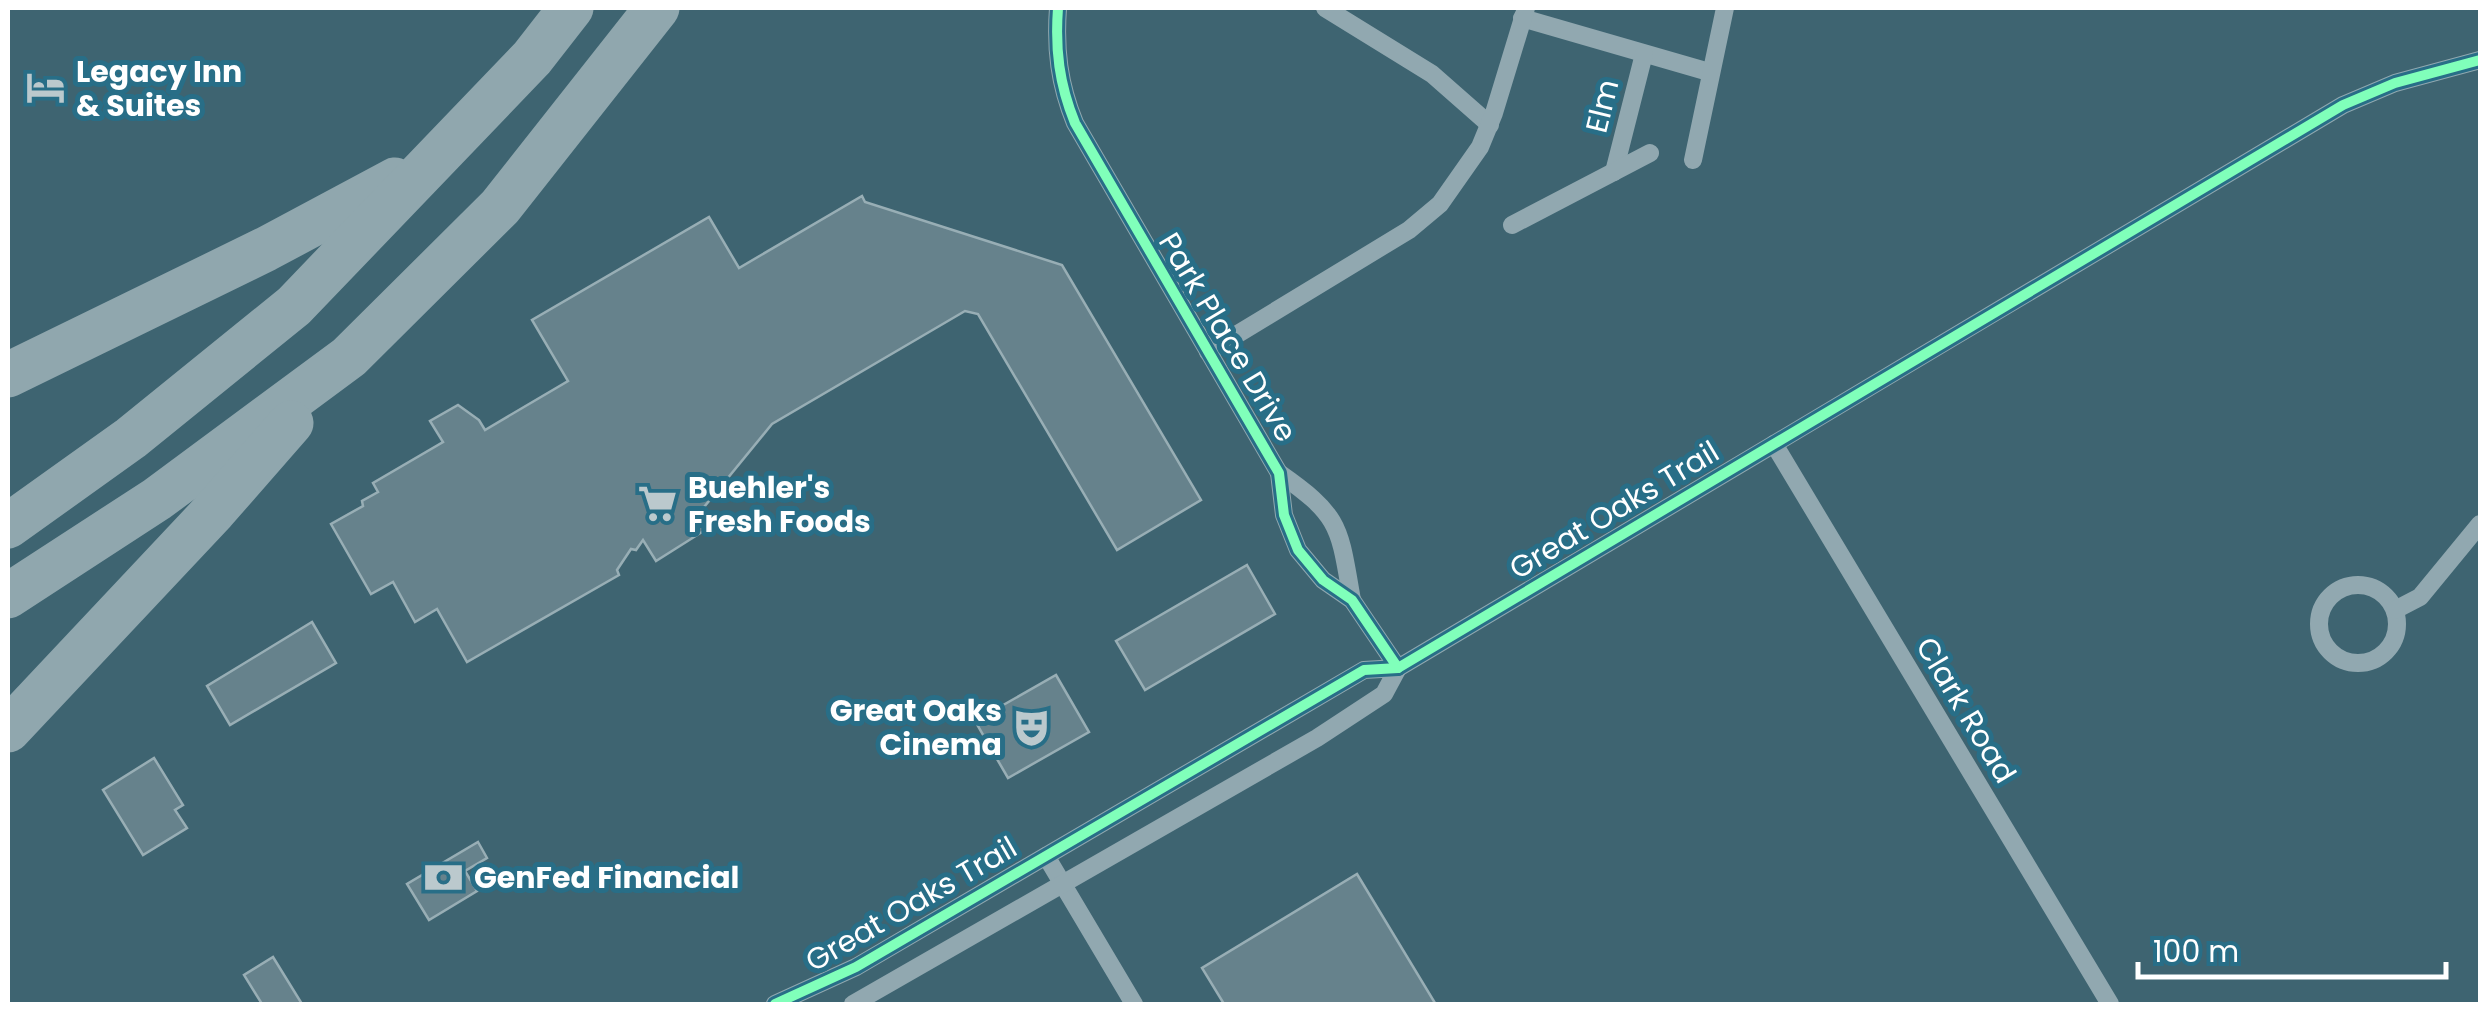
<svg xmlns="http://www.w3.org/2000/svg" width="2488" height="1012" font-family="Poppins,sans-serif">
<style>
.building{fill:#66828c;stroke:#98aeb5;stroke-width:2.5}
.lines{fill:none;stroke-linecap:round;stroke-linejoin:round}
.minor{stroke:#91a8b0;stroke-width:18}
.highway{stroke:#90a7ae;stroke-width:45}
.cycleway-casing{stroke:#286e87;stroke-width:16}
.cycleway{stroke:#80ffba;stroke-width:10}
.labels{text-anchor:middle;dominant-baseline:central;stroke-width:10;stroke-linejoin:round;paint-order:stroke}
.poi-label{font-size:30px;font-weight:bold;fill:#fff;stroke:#286e87;text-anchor:start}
.street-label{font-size:30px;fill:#fff;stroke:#286e87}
</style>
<rect width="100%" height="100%" fill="#3e6471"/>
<g class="building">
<polygon points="862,196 865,202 1062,265 1201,500 1117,550 978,314 965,311 772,424 700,512 710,527 656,561 643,540 636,550 631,549 617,570 619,575 467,662 437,609 415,622 393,582 371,594 331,524 363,506 362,501 378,492 373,483 443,442 430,421 458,405 479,420 485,430 568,381 532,320 709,217 739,268"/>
<polygon points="1247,565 1275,614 1145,690 1116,641"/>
<polygon points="312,622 336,663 230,725 207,686"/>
<polygon points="1056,675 1089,732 1008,778 975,721"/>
<polygon points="154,758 183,805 175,810 187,828 143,855 103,790"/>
<polygon points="478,842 487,858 465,871 477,891 429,920 407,884"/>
<polygon points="1357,874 1435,1003 1224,1004 1202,968"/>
<polygon points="273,957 302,1004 262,1004 244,975"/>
</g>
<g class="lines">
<g class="minor">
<path d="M1058 8C1055 49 1059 84 1075 123L1279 473 1284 515 1298 550 1323 580 1352 600 1398 668"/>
<polyline points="1325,8 1432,74 1490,125"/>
<polyline points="1522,18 1709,72"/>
<polyline points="1693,160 1725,8"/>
<polyline points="1614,172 1644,54"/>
<polyline points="1512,225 1650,153"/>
<polyline points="1208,352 1409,230 1440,204 1480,147 1494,113 1526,8"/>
<polyline points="1774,444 2110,1004"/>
<path d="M1279 473C1342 517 1339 527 1352 600"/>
<circle cx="2358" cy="624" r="39"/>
<polyline points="2395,610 2420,597 2480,524"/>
<polyline points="1046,856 1134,1004"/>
<polyline points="775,1004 856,967 1364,670 1398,668 2343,105 2395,83 2480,60"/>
<polyline points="853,1004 1317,738 1384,694 1398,668"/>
</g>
<g class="highway">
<polyline points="8,375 266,249 395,180"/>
<polyline points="8,526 131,438 294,306 532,58 571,8"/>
<polyline points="8,596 157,499 349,357 500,207 657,8"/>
<polyline points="8,730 214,511 291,423"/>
</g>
<defs>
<g id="cycleway">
<path d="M1058 8C1055 49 1059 84 1075 123L1279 473 1284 515 1298 550 1323 580 1352 600 1398 668"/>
<polyline points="775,1004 856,967 1364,670 1398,668 2343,105 2395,83 2480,60"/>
</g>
</defs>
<use href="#cycleway" class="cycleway-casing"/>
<use href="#cycleway" class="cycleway"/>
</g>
<defs>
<symbol id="hotel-bare" viewBox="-9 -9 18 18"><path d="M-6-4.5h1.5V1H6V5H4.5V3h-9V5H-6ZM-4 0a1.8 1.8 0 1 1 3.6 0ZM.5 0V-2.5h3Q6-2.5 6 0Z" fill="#bbc9cd" stroke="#286e87" stroke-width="2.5" paint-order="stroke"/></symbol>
<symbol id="supermarket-bare" viewBox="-9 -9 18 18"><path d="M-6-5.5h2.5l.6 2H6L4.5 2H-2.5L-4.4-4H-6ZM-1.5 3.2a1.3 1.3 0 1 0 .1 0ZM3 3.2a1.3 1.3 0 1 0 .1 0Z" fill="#bbc9cd" stroke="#286e87" stroke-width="2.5" paint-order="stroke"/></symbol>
<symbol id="theatre-bare" viewBox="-9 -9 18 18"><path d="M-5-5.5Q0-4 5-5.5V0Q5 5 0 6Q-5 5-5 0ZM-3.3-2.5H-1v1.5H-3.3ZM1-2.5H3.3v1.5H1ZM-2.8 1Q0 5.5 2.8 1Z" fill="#bbc9cd" stroke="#286e87" stroke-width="2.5" paint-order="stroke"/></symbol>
<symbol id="bank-bare" viewBox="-9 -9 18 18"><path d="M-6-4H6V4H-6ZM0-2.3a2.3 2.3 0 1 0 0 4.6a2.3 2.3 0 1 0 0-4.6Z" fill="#bbc9cd" stroke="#286e87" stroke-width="2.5" paint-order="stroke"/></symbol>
</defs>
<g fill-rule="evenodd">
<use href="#hotel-bare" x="18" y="60" width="55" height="55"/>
<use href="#supermarket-bare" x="630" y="476" width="55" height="55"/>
<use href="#theatre-bare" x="1004" y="700" width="55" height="55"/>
<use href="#bank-bare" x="416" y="850" width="55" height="55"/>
</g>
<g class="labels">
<g class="poi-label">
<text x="76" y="71">Legacy Inn<tspan x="76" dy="34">&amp; Suites</tspan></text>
<text x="688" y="487">Buehler's<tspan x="688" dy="34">Fresh Foods</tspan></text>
<text x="1002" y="710" text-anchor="end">Great Oaks<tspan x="1002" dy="34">Cinema</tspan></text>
<text x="474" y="877">GenFed Financial</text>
</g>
<g class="street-label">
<text transform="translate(1602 106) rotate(-76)">Elm</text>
<text transform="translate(1228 337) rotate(59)">Park Place Drive</text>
<text transform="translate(1614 510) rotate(-31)">Great Oaks Trail</text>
<text transform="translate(1966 710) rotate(59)">Clark Road</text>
<text transform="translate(911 904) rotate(-30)">Great Oaks Trail</text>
</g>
</g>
<rect width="2488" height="1012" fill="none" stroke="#ffffff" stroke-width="20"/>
<path d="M2138 962v15h308v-15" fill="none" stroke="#ffffff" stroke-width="5"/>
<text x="2153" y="962" font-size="30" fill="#ffffff" stroke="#286e87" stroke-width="8" paint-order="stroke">100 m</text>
</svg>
